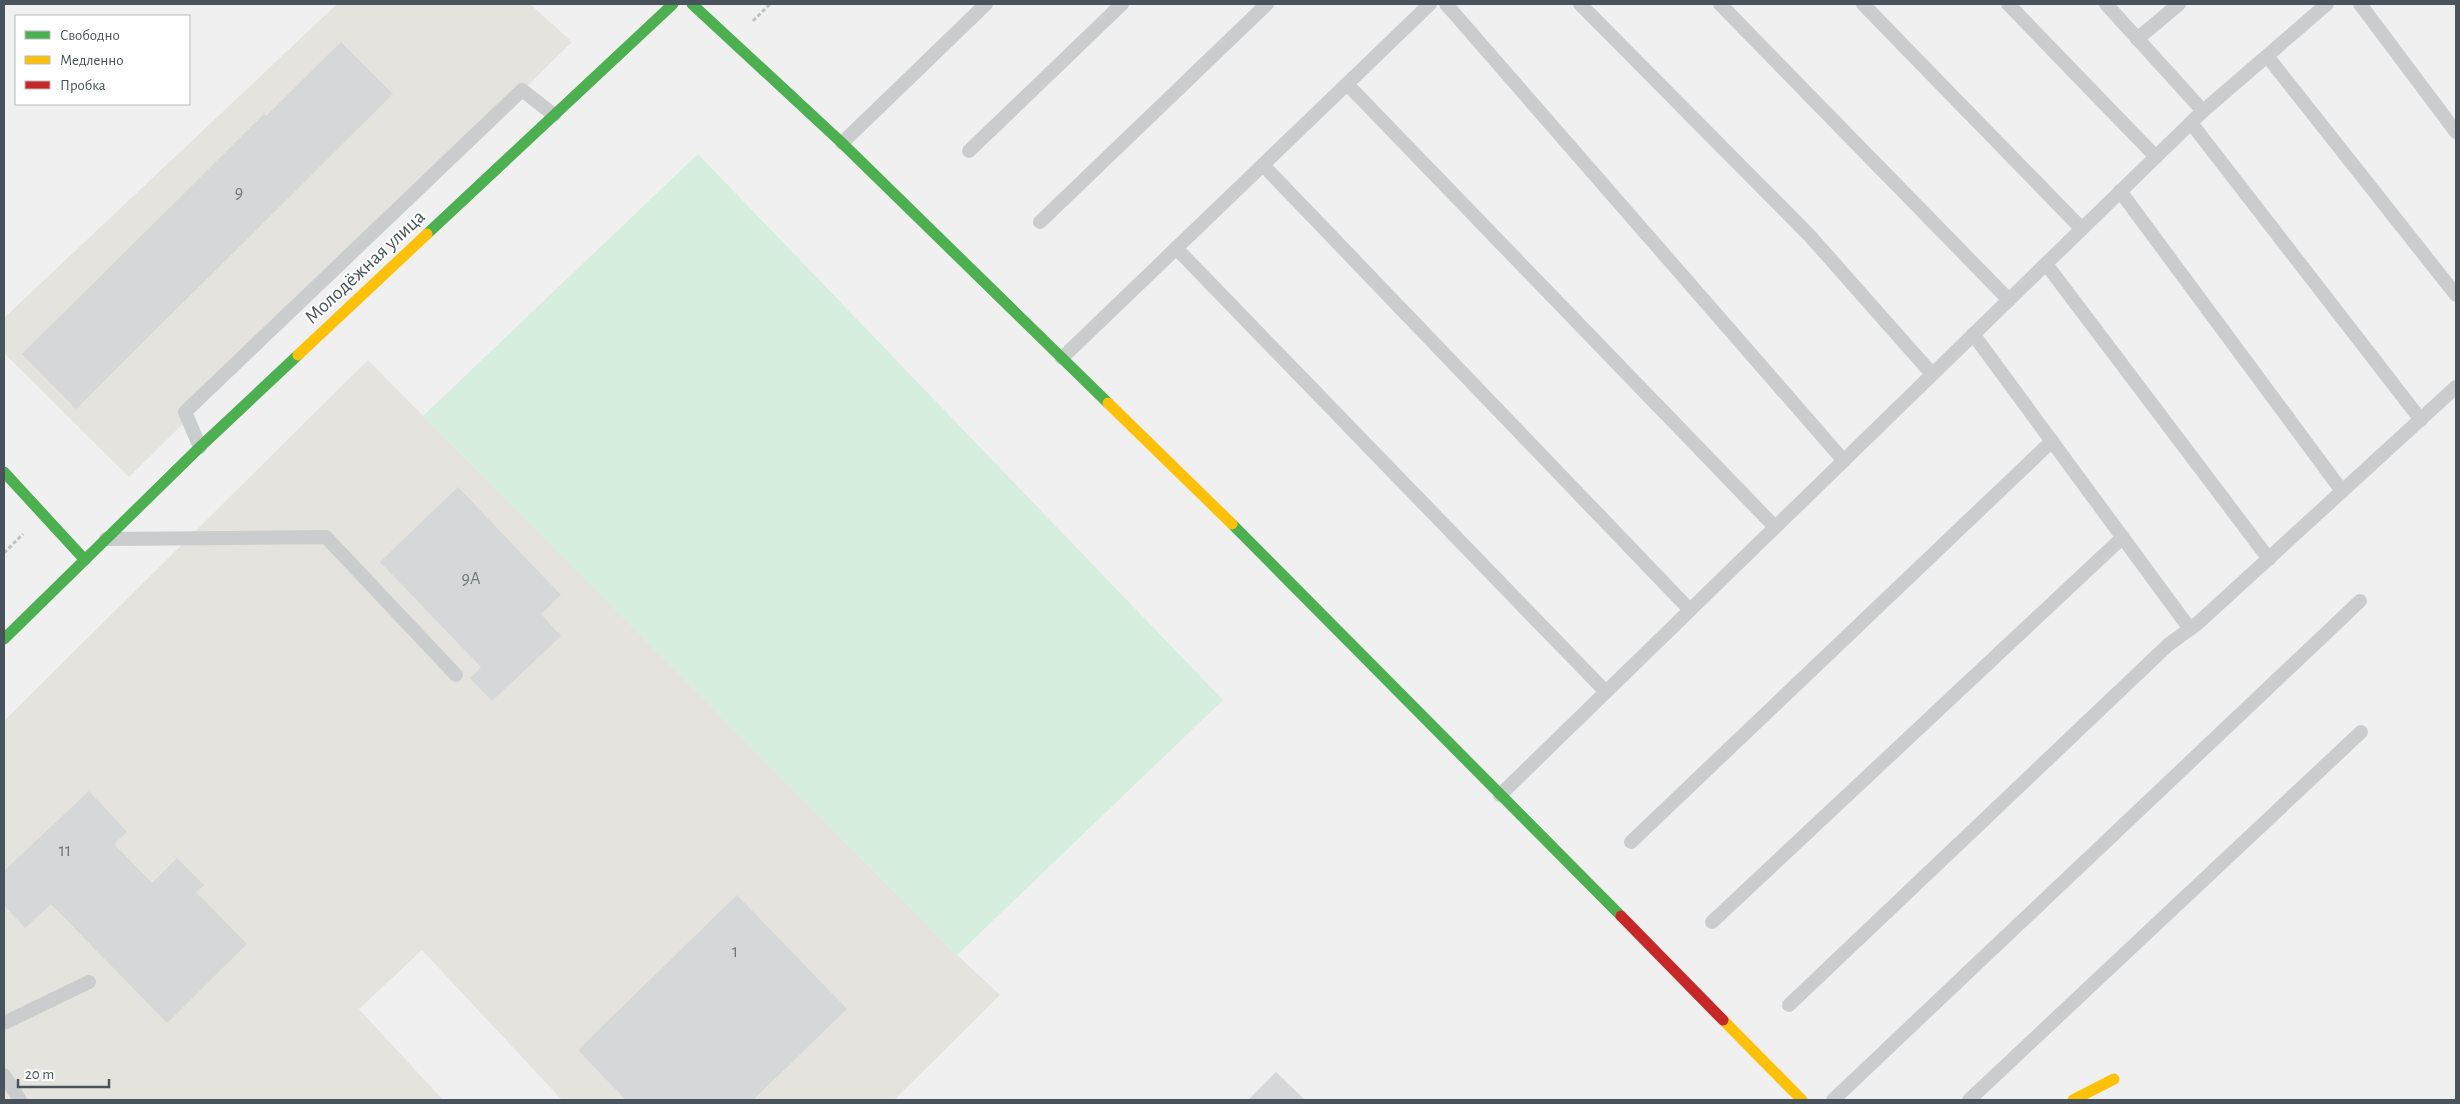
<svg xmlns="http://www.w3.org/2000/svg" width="2460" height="1104" font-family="'Alegreya Sans',sans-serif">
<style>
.commercial{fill:#e5e3de}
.green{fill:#d6eede}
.building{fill:#d6d7d8}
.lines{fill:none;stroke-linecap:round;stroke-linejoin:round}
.path{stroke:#b9c3c0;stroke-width:3;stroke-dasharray:4 2.5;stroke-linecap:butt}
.lane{stroke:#caccce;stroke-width:14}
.fast{stroke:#4caf50;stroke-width:11}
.slow{stroke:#ffc107;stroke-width:11}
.jam{stroke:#c62828;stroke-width:11}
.labels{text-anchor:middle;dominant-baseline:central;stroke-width:4;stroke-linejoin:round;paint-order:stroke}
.number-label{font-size:18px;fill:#6d767c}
.street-label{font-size:20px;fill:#48535b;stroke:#fff}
</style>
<rect width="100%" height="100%" fill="#f0f0f0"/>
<g class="commercial">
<polygon points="337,4 530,4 572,42 129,477 4,353 4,318"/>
<polygon points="368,360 957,955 1000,995 894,1100 562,1100 422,950 359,1009 443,1100 4,1100 4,721"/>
</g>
<polygon class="green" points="698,154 1223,700 957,955 423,416"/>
<g class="building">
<polygon points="341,42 393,94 76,409 22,354 264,114 266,116"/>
<polygon points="458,487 561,595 541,614 561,636 492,701 470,678 481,667 380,562"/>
<polygon points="89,791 127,832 114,844 152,883 177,858 204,885 196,892 247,944 167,1023 51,904 25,928 4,905 4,871"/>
<polygon points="737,895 847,1009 753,1100 626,1100 578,1050"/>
<polygon points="1276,1072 1305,1100 1248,1100"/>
</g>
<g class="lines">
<g class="path">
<polyline points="753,21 770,4"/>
<polyline points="4,553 23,534"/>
</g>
<g class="lane">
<polyline points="1446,4 1844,461"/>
<polyline points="1580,4 1810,236 1932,374"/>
<polyline points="1720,4 2009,300"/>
<polyline points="1863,4 2082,229"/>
<polyline points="2008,4 2156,157"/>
<polyline points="2360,4 2456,132"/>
<polyline points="2137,39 2179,4"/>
<polyline points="2267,56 2456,295"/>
<polyline points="1347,84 1775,527"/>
<polyline points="2203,111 2327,4"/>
<polyline points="2191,123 2421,420"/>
<polyline points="842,143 986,4"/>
<polyline points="969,151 1122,4"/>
<polyline points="1263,165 1690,610"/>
<polyline points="2120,191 2342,491"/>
<polyline points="1040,222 1267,4"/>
<polyline points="1176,248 1606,692"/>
<polyline points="2046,264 2269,559"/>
<polyline points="1973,334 2190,629"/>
<polyline points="1062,358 1430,4"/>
<polyline points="200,447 185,412 522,90 554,115"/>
<polyline points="106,539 326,537 456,675"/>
<polyline points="1500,795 2203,111 2106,4"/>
<polyline points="1631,842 2052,441"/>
<polyline points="1712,922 2123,537"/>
<polyline points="1789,1005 2168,645 2198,623 2456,387"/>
<polyline points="4,1023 89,982"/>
<polyline points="4,1075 20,1100"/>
<polyline points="1833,1100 2360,601"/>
<polyline points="1969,1100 2361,732"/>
</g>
<g class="fast">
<polyline points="692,4 842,143 1108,403"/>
<polyline points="427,234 673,4"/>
<polyline points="4,472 85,560"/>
<polyline points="1232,524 1621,916"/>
<polyline points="4,639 200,447 298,355"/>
</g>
<g class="slow">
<polyline points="298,355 427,234"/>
<polyline points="1108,403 1232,524"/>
<polyline points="1723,1020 1802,1100"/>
<polyline points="2073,1100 2114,1079"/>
</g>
<polyline class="jam" points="1621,916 1723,1020"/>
</g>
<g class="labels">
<g class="number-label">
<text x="239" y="193">9</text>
<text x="471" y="579">9А</text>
<text x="65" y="851">11</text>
<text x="735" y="952">1</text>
</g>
<g class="street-label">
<text transform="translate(365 267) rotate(-43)">Молодёжная улица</text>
</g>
</g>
<rect width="2460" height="1104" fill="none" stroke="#48535b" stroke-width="10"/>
<rect x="15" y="15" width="175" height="90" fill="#ffffff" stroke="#b6babd"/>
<rect x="25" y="31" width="25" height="8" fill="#4caf50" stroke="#b6babd"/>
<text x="60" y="40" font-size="15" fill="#48535b">Свободно</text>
<rect x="25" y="56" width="25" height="8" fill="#ffc107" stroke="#b6babd"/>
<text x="60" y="65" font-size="15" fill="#48535b">Медленно</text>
<rect x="25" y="81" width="25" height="8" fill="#c62828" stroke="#b6babd"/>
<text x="60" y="90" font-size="15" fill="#48535b">Пробка</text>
<path d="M18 1079v8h91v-8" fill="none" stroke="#48535b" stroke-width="2.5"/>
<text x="25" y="1079" font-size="15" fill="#48535b" stroke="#ffffff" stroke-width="4" paint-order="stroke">20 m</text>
</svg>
